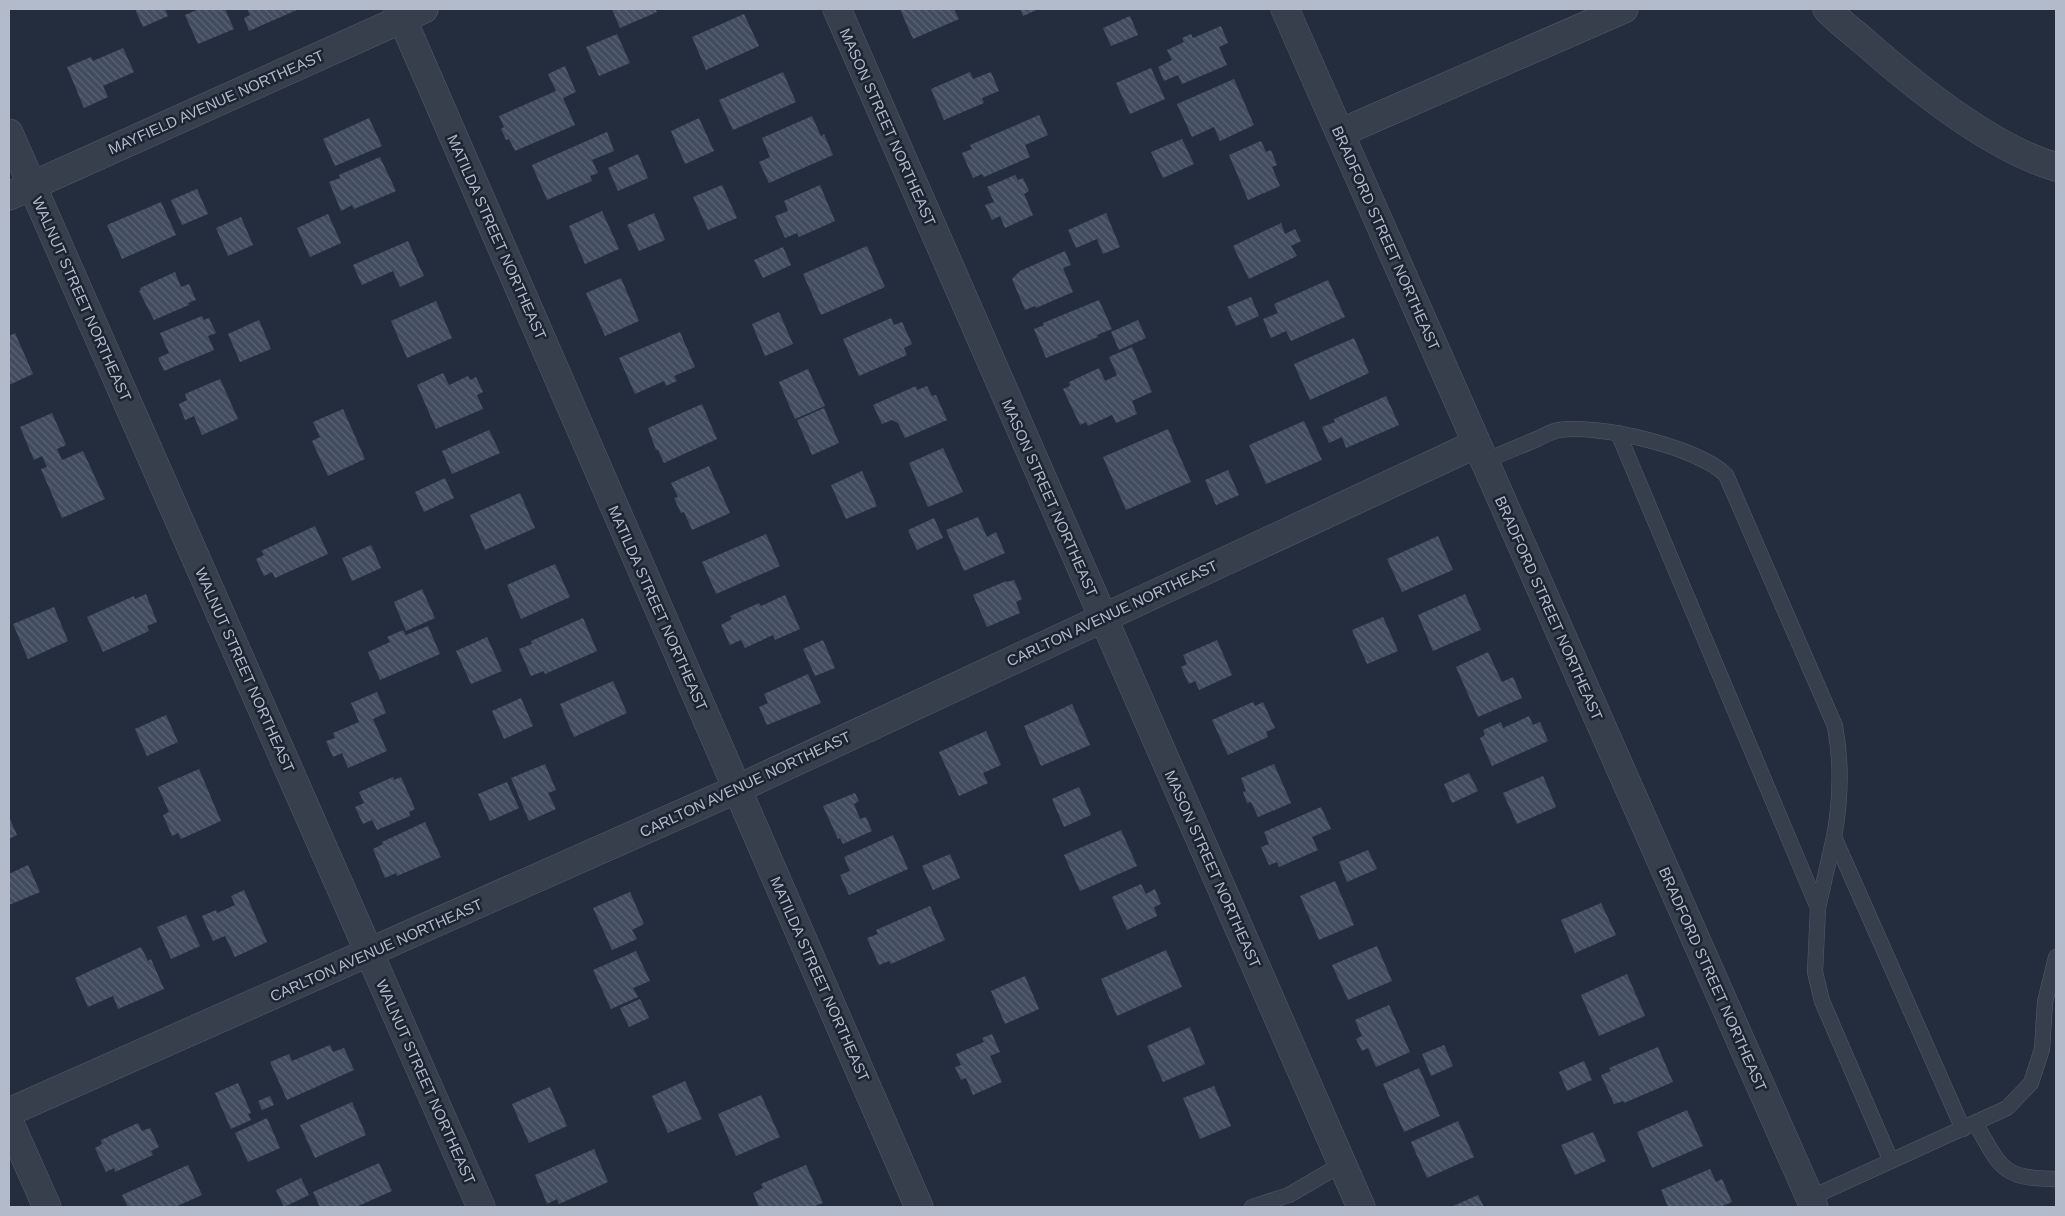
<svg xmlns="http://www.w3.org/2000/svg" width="2065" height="1216" font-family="Arial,sans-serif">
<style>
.building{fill:url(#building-back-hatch)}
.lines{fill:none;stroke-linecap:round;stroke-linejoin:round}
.service-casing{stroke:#555d6b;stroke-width:16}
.minor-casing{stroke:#555d6b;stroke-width:29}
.tertiary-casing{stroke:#555d6b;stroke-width:29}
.service{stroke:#373f4d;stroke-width:15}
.minor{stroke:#373f4d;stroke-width:28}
.tertiary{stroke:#373f4d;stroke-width:28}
.labels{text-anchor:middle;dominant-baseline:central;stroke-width:5;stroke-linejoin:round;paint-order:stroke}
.street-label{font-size:15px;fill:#b3bac9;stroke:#1c2432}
</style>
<defs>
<pattern id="building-back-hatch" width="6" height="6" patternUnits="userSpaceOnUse" patternTransform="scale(1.25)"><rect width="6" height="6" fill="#424c5f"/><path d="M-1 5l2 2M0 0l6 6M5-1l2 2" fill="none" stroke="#5b6475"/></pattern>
</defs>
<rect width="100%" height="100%" fill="#232d3d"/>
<g class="building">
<polygon points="135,9 165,9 168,16 143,27"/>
<polygon points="199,9 225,9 234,29 198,44 185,15"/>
<polygon points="247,9 299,9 249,31 244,18 250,15"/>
<polygon points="612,9 655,9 657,12 620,28"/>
<polygon points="900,9 954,9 959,19 913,39"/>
<polygon points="1020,9 1039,9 1023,16"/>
<polygon points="744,14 759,46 706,70 692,37"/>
<polygon points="1130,16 1138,35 1111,46 1103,28"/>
<polygon points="1221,26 1228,43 1219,47 1227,65 1182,84 1178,75 1164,81 1158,67 1172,60 1167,50 1184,42 1182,38 1191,34 1193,38"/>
<polygon points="617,34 630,63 599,76 586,47"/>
<polygon points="123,48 134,72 103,86 108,97 84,108 67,67 91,57 93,61"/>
<polygon points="565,66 576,92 563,98 575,125 515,151 509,139 506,140 501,129 504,127 499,116 556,91 548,74"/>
<polygon points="1151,68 1165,99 1130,114 1116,83"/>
<polygon points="783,72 796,102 733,130 719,100"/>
<polygon points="970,72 973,79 991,72 999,91 982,98 984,103 944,120 931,89"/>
<polygon points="1234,79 1254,125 1220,141 1214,127 1192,137 1177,104"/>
<polygon points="1039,115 1048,135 1025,145 1030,157 984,177 982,174 973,178 962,153 972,149 970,145"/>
<polygon points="812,116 821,136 824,134 833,155 769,183 759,162 770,157 762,138"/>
<polygon points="369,118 382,146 335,166 323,139"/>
<polygon points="699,118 714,151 685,164 671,131"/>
<polygon points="607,132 614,151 592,160 598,173 590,176 592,181 547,200 532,165"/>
<polygon points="1182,139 1194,164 1163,178 1151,152"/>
<polygon points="1261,141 1266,152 1271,150 1277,165 1272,167 1280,186 1248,200 1229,155"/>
<polygon points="638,154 648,178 618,191 608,168"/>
<polygon points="380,157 396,191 354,209 352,205 341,211 329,182 340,178 339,175"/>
<polygon points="1015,175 1018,180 1023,178 1029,191 1024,194 1033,215 1005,228 1000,216 992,220 985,205 994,202 987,187"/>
<polygon points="722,185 737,218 708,230 693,197"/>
<polygon points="820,185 835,221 799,237 797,233 785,238 775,216 788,211 784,201"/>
<polygon points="197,189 208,214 182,225 171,200"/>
<polygon points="161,202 176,235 122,259 107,225"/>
<polygon points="602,211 619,249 585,264 569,226"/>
<polygon points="654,213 665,240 639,251 627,225"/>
<polygon points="1106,213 1120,247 1103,254 1097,239 1076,248 1068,230"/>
<polygon points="328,214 341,243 310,257 297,228"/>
<polygon points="241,217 253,245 228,256 216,228"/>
<polygon points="1281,223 1285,234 1295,229 1301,241 1291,246 1297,256 1249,279 1233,246"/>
<polygon points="408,241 424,276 400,287 393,271 362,285 353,265"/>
<polygon points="867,246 885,287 821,315 803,274"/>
<polygon points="783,247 791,265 763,278 754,260"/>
<polygon points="1065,251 1071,265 1063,268 1073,292 1036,308 1035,306 1025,310 1012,279 1020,271"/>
<polygon points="175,272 181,287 189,284 196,300 188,303 189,305 154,320 139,291 141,290 140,288"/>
<polygon points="621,278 639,321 605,336 586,293"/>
<polygon points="1328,280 1345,317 1291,341 1286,331 1271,338 1263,319 1278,313 1274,304"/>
<polygon points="1251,297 1259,316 1236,326 1227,307"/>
<polygon points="1099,300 1112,329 1097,335 1098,337 1046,358 1034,329 1044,325 1043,323"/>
<polygon points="436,301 452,338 407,358 391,321"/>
<polygon points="779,312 793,344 765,356 752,324"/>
<polygon points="202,316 204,320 209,318 216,333 208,336 214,350 164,371 158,358 169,353 160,333"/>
<polygon points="891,318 894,325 902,322 912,344 904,348 907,355 859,376 843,339"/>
<polygon points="259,320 271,349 240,362 228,334"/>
<polygon points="1138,320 1146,338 1119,350 1111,332"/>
<polygon points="680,332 695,367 674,376 677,381 666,386 664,381 635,394 619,358"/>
<polygon points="15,333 33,374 9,385 9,336"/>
<polygon points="1354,338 1369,373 1310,400 1294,364"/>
<polygon points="1132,347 1152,392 1132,401 1137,414 1116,423 1112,415 1088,426 1086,422 1080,425 1063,389 1070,386 1069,382 1099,368 1105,381 1117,375 1109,357"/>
<polygon points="808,369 825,406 795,419 779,382"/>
<polygon points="443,373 449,385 468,376 470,380 476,377 483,392 477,395 483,409 436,429 417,385"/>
<polygon points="220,379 238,419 202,435 194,416 185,420 179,404 187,400 185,394"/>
<polygon points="916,386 917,390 927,386 932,396 936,395 947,420 905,438 898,423 892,420 882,424 873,405"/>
<polygon points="1386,396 1399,425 1346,448 1342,437 1329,443 1322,427 1335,422 1334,419"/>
<polygon points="702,404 717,439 664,463 658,450 656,450 648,428"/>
<polygon points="824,408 839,443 812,455 797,420"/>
<polygon points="343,409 365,459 328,476 312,441 320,437 313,422"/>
<polygon points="52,413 66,445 57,449 62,460 83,451 105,499 62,518 41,469 47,467 42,456 34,460 20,427"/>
<polygon points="1304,421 1322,460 1266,484 1249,445"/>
<polygon points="1168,429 1191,482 1126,510 1103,457"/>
<polygon points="489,430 500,453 452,474 442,451"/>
<polygon points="943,448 963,492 928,507 909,463"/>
<polygon points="709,466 730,513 692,530 684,512 681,513 674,498 678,497 671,483"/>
<polygon points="1228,470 1239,495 1216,505 1205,480"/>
<polygon points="862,471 877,506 846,519 831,485"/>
<polygon points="445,478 454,498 424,512 415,492"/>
<polygon points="520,493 535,528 485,550 470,515"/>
<polygon points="978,517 987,537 996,532 1005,553 964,571 946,530"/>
<polygon points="934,518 943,538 917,550 908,530"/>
<polygon points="315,526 328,554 275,578 272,572 264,576 256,559 264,555 261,551"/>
<polygon points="766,534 780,566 716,594 702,562"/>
<polygon points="1438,536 1453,570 1402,592 1387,559"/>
<polygon points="371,545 381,568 352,581 342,558"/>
<polygon points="555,564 570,597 521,619 507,585"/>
<polygon points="1014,580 1022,599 1016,602 1020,613 987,627 973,595 1006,581 1007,582"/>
<polygon points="422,589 435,618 406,631 394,602"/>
<polygon points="146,594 157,622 147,626 149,631 103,652 87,617 134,596 135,599"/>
<polygon points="1465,594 1481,630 1433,651 1418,615"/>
<polygon points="785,595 800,629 775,640 773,635 745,648 741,640 730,645 721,625 732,619 730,616 759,603 761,606"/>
<polygon points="54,607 68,641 28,659 13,624"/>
<polygon points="1383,617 1398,651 1367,664 1352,630"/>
<polygon points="583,618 597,651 545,674 544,671 531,676 519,649 532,644 531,641"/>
<polygon points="428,626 440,654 380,680 368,652 390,642 387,637 403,630 406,635"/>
<polygon points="487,637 502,671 471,684 456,651"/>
<polygon points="823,640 835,668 815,676 803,649"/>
<polygon points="1217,640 1232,675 1199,690 1195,681 1189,684 1181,667 1187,664 1183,655"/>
<polygon points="1488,652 1502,682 1513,677 1522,698 1478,717 1456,667"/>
<polygon points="808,674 821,703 767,725 759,707 768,703 764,694"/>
<polygon points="613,681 627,713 574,737 560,704"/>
<polygon points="377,692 386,713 373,719 387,751 348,768 342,753 333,757 326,741 335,738 333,733 359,722 351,703"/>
<polygon points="521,698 533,726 504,739 492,711"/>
<polygon points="1253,702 1255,706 1263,702 1275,728 1266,732 1268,737 1228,755 1212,720"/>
<polygon points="1072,704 1090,745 1041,766 1024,726"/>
<polygon points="166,715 178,742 147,756 135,729"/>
<polygon points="1529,716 1533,725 1540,722 1548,741 1492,766 1480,738 1485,735 1483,730 1501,722 1503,728"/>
<polygon points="986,731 1001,765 983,773 988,783 959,796 939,752"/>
<polygon points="545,764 556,790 548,793 556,809 529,821 511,778"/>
<polygon points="1274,764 1291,803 1258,817 1251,802 1247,803 1243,792 1246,791 1241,778"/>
<polygon points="199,769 221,821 181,839 178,833 172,836 163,815 169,812 158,787"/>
<polygon points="1469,773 1478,791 1452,803 1444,784"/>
<polygon points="1543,776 1556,807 1517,824 1503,793"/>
<polygon points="393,777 394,780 401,777 415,809 409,812 410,816 377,830 372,820 363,824 355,807 364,803 359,792"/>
<polygon points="507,782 519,808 490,821 478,794"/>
<polygon points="1079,787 1091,815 1064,827 1052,799"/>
<polygon points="855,793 859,801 854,804 860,819 866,817 872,831 843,844 840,838 838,839 823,806"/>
<polygon points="1321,807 1331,829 1312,837 1318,850 1279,867 1277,862 1269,865 1261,847 1269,844 1264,832"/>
<polygon points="9,817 17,835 9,839"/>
<polygon points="425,822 441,857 397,876 396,873 385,878 373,849 383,844 382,842"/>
<polygon points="1121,830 1137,866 1080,891 1064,855"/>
<polygon points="893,835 908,869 849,895 840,875 850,871 844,857"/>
<polygon points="1368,850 1377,869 1347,882 1339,862"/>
<polygon points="950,854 960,878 933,890 922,866"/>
<polygon points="28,865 40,892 9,905 9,874"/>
<polygon points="1335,881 1354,925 1319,940 1300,896"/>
<polygon points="1141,884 1146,894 1155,889 1161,904 1154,907 1157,916 1127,930 1112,897"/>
<polygon points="244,890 267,942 235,957 225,936 213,941 202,916 216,910 217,913 235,905 231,896"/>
<polygon points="630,892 644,924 632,930 637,939 612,950 593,908"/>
<polygon points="1601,903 1616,935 1575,953 1561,920"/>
<polygon points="930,906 945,940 891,964 889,961 879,965 867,938 878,934 876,930"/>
<polygon points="186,915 200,946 171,959 157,927"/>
<polygon points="1377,946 1392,981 1348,1000 1332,965"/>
<polygon points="141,947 148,961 151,959 164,989 118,1009 113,996 88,1007 75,978"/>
<polygon points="1166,950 1182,987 1117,1016 1101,979"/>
<polygon points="636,951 650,981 633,988 638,997 611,1009 593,970"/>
<polygon points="1627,974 1645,1016 1599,1036 1581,995"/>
<polygon points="1025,976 1039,1009 1005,1024 991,991"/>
<polygon points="640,999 649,1018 629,1027 620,1008"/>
<polygon points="1389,1005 1410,1052 1376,1067 1368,1048 1362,1051 1356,1039 1362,1036 1355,1020"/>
<polygon points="1190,1027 1205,1064 1163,1082 1147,1046"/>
<polygon points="992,1034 1000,1052 990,1056 1002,1082 973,1095 966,1078 961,1080 955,1067 961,1065 956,1054 984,1042 982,1038"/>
<polygon points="330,1045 333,1052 344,1048 354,1070 287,1100 270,1062 289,1054 292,1061"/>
<polygon points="1444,1045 1453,1066 1431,1076 1422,1054"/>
<polygon points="1658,1047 1673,1082 1624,1103 1623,1101 1614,1104 1601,1075 1611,1071 1609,1068"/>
<polygon points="1584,1061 1592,1080 1567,1091 1559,1072"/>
<polygon points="1419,1068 1440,1116 1404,1132 1383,1084"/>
<polygon points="685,1081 702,1119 668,1133 652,1096"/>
<polygon points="238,1083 251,1113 248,1114 251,1120 231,1129 215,1093"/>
<polygon points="1214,1086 1231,1126 1200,1139 1183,1098"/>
<polygon points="550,1087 567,1126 529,1143 512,1104"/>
<polygon points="761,1095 780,1137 736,1156 718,1114"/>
<polygon points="270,1096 274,1105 262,1110 258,1101"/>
<polygon points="352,1102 366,1135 315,1158 300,1125"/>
<polygon points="1687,1110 1703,1146 1652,1168 1637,1132"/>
<polygon points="267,1118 280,1148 248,1162 235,1133"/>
<polygon points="1458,1121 1474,1157 1427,1178 1411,1142"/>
<polygon points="138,1123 142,1131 150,1128 159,1147 151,1151 153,1155 115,1172 114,1168 106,1172 95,1148 102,1144 101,1140"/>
<polygon points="1593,1132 1606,1161 1575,1175 1561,1145"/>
<polygon points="594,1149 608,1182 559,1204 557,1199 547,1204 535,1175"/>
<polygon points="379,1163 392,1191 356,1207 320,1207 313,1192"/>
<polygon points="188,1165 202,1195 175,1207 128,1207 122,1195"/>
<polygon points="806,1165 823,1203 812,1207 759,1207 753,1193 763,1188 761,1184"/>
<polygon points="1710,1169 1716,1182 1722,1179 1732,1202 1720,1207 1668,1207 1661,1190"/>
<polygon points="301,1178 309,1195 284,1207 276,1190"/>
<polygon points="1478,1195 1484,1207 1451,1207"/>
</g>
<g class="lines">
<defs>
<g id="service">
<polyline points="1618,433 1818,908"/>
<path d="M1484 461C1502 454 1520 446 1537 439 1544 436 1552 431 1559 430 1598 424 1699 447 1726 475L1835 726C1842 764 1841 799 1834 837L1963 1129"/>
<polyline points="1834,837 1818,908 1815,972 1822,1001 1891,1161"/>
<path d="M1975 1123C2001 1167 2001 1179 2056 1179"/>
<polyline points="1810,1198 2007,1108 2031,1083 2042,1049 2045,1002 2056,957"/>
<polyline points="1252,1207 1289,1195 1342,1164"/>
</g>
<g id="minor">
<polyline points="398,9 919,1207"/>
<polyline points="837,9 1361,1207"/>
<path d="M1827 9C1839 22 1854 33 1867 44 1918 89 1991 148 2056 167"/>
<polyline points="9,133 481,1207"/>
<polyline points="1340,133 1624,9"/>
<polyline points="9,196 424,9"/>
<polyline points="9,1112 737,789 1476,444"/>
<polyline points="9,1121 47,1207"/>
</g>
<polyline id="tertiary" points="1285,9 1814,1207"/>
</defs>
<use href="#service" class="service-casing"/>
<use href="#minor" class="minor-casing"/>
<use href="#tertiary" class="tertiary-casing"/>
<use href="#service" class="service"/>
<use href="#minor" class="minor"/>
<use href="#tertiary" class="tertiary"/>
</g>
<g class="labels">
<g class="street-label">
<text transform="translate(216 102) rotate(-24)">MAYFIELD AVENUE NORTHEAST</text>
<text transform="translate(888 127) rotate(66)">MASON STREET NORTHEAST</text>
<text transform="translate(497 237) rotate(66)">MATILDA STREET NORTHEAST</text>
<text transform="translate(1386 238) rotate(66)">BRADFORD STREET NORTHEAST</text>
<text transform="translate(82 299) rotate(66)">WALNUT STREET NORTHEAST</text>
<text transform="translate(1050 498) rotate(66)">MASON STREET NORTHEAST</text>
<text transform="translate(658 608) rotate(66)">MATILDA STREET NORTHEAST</text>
<text transform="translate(1549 608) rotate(66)">BRADFORD STREET NORTHEAST</text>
<text transform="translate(1112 613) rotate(-25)">CARLTON AVENUE NORTHEAST</text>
<text transform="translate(245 670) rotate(66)">WALNUT STREET NORTHEAST</text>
<text transform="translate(745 784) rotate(-25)">CARLTON AVENUE NORTHEAST</text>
<text transform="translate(1213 869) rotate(66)">MASON STREET NORTHEAST</text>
<text transform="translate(376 950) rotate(-24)">CARLTON AVENUE NORTHEAST</text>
<text transform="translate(820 979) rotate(66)">MATILDA STREET NORTHEAST</text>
<text transform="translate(1713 979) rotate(66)">BRADFORD STREET NORTHEAST</text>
<text transform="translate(426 1082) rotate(66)">WALNUT STREET NORTHEAST</text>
</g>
</g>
<rect width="2065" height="1216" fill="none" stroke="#b3bac9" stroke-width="20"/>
</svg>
